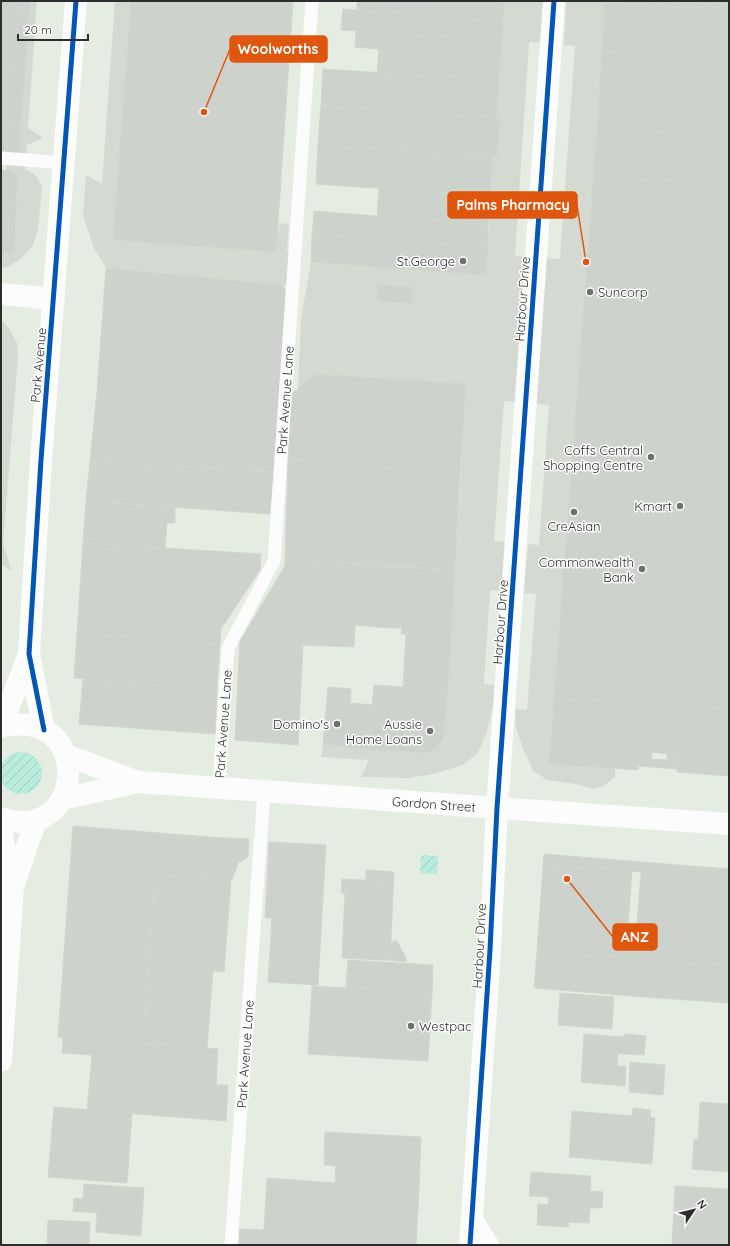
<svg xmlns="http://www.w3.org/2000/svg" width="730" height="1246" font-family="Quicksand,sans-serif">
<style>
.garden{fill:url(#garden-furrows)}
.plaza{fill:#d4dad2}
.building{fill:#ced2cc;stroke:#d1d7ce;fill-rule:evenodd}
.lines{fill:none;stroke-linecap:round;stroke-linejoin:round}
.lane{stroke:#fbfcfb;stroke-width:13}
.street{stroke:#fbfcfb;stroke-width:22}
.secondary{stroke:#fbfcfb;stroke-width:22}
.cycleway-casing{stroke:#fff;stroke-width:8}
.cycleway{stroke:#0057b8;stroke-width:5}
.poi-dot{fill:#6d706c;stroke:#fff;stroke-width:1.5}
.labels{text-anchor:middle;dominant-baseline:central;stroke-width:3;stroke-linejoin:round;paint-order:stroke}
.poi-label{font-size:13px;fill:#2d2d2d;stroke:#fff;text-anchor:end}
.street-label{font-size:13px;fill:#2d2d2d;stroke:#fff}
.leader{fill:none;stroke:#df570e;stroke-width:1.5}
.callout-dot{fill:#df570e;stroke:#fff;stroke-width:1.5}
.callout{fill:#df570e;stroke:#df570e;stroke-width:1.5}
.callout-label{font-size:14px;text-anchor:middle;font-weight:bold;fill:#fff}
</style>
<defs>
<pattern id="garden-furrows" width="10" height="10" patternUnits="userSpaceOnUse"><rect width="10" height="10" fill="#baecdd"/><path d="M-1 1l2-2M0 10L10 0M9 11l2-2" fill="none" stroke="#a0cbbe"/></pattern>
</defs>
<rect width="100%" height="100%" fill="#e5ece2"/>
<g class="garden">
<circle cx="21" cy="773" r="21"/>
<polygon points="421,855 438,856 437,874 420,873"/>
</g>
<g class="plaza">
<polygon points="30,1 37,1 28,128 43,138 27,145 25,170 33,173 38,178 42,187 38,230 33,245 23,257 8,267 1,268 1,251 14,252 17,204 10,203 10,201 16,202 18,174 6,171 7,152 19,152"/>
<polygon points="115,1 131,1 114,240 276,252 279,223 289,224 287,250 289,251 287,286 106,268 94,248 83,215 86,175 102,184"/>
<polygon points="504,1 544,1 540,42 529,42 515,256 560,259 575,46 564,45 566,1 606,1 549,763 615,768 615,777 602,787 594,789 575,784 548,780 533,771 524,751 516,728 515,709 527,710 536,594 524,593 528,544 539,545 549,405 504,401 494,541 505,542 503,571 501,591 490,590 484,684 496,685 493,706 487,731 478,753 463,765 433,774 409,778 361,777 369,760 321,757 323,744 428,753 443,740 448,690 466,384 315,374 298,389 301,319 311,262 486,275 493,157 497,157 497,118"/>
<polygon points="1,320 9,328 17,343 18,357 3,544 12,571 1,564"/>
</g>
<g class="building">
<polygon points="1,1 18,1 18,11 1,10"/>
<polygon points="18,1 30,1 29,12 18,11"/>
<polygon points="131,1 293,1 276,252 113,240"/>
<polygon points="357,1 504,1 503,21 357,10"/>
<polygon points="606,1 714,1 713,9 605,3"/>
<polygon points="714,1 729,1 729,10 713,9"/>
<polygon points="605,3 729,10 729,61 602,52"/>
<polygon points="343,9 503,21 502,41 341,30"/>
<polygon points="1,10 18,11 13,71 1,70"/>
<polygon points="18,11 29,12 25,72 13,71"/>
<polygon points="356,31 401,34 399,74 377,72 379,49 355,47"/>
<polygon points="401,34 502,41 499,80 399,74"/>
<polygon points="602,52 729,61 729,138 597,128"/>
<polygon points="323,69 499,80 497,118 321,106"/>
<polygon points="1,70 13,71 11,97 1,96"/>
<polygon points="13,71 25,72 23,97 11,97"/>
<polygon points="1,96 11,97 10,122 1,121"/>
<polygon points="11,97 23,97 21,123 10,122"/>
<polygon points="321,106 500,118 497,157 318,145"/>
<polygon points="1,121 10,122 7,152 1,151"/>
<polygon points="10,122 21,123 19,152 7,152"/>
<polygon points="597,128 729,138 729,186 593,175"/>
<polygon points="318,145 493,157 490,196 316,184"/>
<polygon points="1,170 12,171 10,203 1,203"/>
<polygon points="12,173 18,174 16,202 10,201"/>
<polygon points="593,175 729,186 729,217 591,207"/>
<polygon points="379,188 490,196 488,225 377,216"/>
<polygon points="1,203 10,203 8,245 1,244"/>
<polygon points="10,203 17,203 14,252 8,245"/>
<polygon points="591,207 729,217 729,710 554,698"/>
<polygon points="314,211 488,225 488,248 312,235"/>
<polygon points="312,235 488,248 486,275 311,262"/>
<polygon points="1,244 8,245 14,252 1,251"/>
<polygon points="106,268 282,285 286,291 274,472 90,462 97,392"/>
<polygon points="378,285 413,287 412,303 377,301"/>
<polygon points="315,374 466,384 460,472 288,460 291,395"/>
<polygon points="288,460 460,472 455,570 285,559"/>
<polygon points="90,462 274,472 270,514 86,501"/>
<polygon points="86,501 175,508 175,523 167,523 165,548 83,543"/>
<polygon points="83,543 261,554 260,570 221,629 220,644 77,633"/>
<polygon points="285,559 396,567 394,592 375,591 374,607 389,608 388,628 355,625 354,647 303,645 298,745 235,740 240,641 285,566"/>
<polygon points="396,567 455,570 448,690 403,687 406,634 401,634 402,628 388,628 389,608 374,607 375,591 394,592"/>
<polygon points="77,633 220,644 217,690 74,678"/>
<polygon points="83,679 217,690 215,734 79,724"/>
<polygon points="374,685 448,690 443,740 428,753 369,749"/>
<polygon points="328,687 351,689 347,747 323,744"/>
<polygon points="554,698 729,710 729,776 677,772 678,752 639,750 638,770 549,764"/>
<polygon points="350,703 373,705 369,749 347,747"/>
<path d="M639 750 678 752 677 769 638 766ZM652 752 667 754V760L651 759Z"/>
<polygon points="73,826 209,837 206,878 155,874 143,1043 58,1037"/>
<polygon points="209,837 249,839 248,857 238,863 232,880 206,878"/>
<polygon points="269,842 326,845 318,985 268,982 272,918 265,918"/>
<polygon points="544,854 642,862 641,872 556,865 549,952 537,951"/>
<polygon points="642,862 729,869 729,966 634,959"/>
<polygon points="556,865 632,871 628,927 637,928 634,959 549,952"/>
<polygon points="366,870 394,872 390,960 379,960 383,881 366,880"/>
<polygon points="155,874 231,880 224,972 213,971 207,1048 143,1043"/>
<polygon points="342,879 383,881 379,960 342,958 345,893 341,893"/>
<polygon points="391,941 397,941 406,958 406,962 390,960"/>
<polygon points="537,951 634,959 632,996 534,988"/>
<polygon points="634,959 729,966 729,1003 632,996"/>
<polygon points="348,960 433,965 432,993 346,988"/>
<polygon points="312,986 432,993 428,1061 308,1054"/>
<polygon points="560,993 614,997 612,1029 558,1025"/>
<polygon points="584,1034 624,1037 622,1054 618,1053 617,1066 626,1066 625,1086 581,1082"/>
<polygon points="624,1034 646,1036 644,1055 622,1054"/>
<polygon points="63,1037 218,1049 216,1085 228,1085 226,1121 87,1110 92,1055 62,1053"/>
<polygon points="630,1062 665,1065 663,1095 629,1092"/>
<polygon points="700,1102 729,1104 729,1172 692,1169 694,1139 698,1140"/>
<polygon points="54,1107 132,1113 127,1183 48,1177"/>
<polygon points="633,1108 651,1110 650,1117 655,1118 652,1164 569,1157 572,1111 632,1116"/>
<polygon points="325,1132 421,1137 419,1189 335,1184 336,1166 324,1165"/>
<polygon points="531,1172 591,1176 590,1191 603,1192 602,1208 590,1208 589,1223 569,1222 568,1227 537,1225 538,1204 548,1205 549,1197 529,1196"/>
<polygon points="267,1178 419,1189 416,1245 239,1245 240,1229 264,1230"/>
<polygon points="84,1184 144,1188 141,1236 96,1232 97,1213 73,1211 74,1198 83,1199"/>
<polygon points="675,1186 729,1189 729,1245 672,1245"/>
<polygon points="48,1220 90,1222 89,1245 47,1245"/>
</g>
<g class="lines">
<g class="lane">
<polyline points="1,158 64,163"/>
<polyline points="219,788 228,648 274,561 312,1"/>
<polyline points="231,1245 264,792"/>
</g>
<g class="street">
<polyline points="1,294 54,299"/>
<polyline points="497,808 729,824"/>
<polyline points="472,1220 488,1245"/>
</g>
<g class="secondary">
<path d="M1 727C96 704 85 848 1 818"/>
<polyline points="1,727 29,654"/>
<polyline points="44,730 29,654 41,460 76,1"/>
<polyline points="66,755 138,782 497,808"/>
<polyline points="62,799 138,782"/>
<polyline points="1,830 13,886"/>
<polyline points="1,1061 13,887 36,820"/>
<polyline points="470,1245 490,950 497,808 554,1"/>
</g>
<defs>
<g id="cycleway">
<polyline points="44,730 29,654 41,460 76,1"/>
<polyline points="470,1245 490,950 497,808 554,1"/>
</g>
</defs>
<use href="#cycleway" class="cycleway-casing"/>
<use href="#cycleway" class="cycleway"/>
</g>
<g class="poi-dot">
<circle cx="463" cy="261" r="4"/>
<circle cx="590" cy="292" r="4"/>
<circle cx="651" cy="457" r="4"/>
<circle cx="680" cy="506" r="4"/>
<circle cx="574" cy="512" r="4"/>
<circle cx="642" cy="569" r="4"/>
<circle cx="337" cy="724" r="4"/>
<circle cx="430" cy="731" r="4"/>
<circle cx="411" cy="1026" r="4"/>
</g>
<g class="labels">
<g class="poi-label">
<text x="455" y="261">St.George</text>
<text x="598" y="292" text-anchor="start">Suncorp</text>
<text x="643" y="450">Coffs Central<tspan x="643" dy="15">Shopping Centre</tspan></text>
<text x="672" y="506">Kmart</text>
<text x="574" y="526" text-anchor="middle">CreAsian</text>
<text x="634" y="562">Commonwealth<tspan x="634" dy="15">Bank</tspan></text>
<text x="329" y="724">Domino's</text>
<text x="422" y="724">Aussie<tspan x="422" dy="15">Home Loans</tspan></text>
<text x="419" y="1026" text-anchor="start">Westpac</text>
</g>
<g class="street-label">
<text transform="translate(522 299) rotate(-86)">Harbour Drive</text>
<text transform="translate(38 365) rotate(-85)">Park Avenue</text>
<text transform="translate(285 400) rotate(-86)">Park Avenue Lane</text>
<text transform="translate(500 622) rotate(-86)">Harbour Drive</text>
<text transform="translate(223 724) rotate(-86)">Park Avenue Lane</text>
<text transform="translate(434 804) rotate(4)">Gordon Street</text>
<text transform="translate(479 946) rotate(-87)">Harbour Drive</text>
<text transform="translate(245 1054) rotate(-86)">Park Avenue Lane</text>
</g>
</g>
<path class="leader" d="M204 112L230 49M586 262L577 205M567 879L613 937"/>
<g class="callout-dot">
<circle cx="204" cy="112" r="4"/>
<circle cx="586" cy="262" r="4"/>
<circle cx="567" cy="879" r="4"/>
</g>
<g class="callout">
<rect x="230" y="36" width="97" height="26" rx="4"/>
<rect x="448" y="192" width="129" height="26" rx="4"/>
<rect x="613" y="924" width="44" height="26" rx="4"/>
</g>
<g class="callout-label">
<text x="278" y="54">Woolworths</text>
<text x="513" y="210">Palms Pharmacy</text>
<text x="635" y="942">ANZ</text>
</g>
<rect width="730" height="1246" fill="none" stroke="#2d2d2d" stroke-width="4"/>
<g transform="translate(694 1210) rotate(55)" stroke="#ffffff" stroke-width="3" paint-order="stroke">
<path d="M0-3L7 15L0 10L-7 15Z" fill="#2d2d2d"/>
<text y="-6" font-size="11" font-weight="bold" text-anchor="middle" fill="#2d2d2d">N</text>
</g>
<path d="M18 34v6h70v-6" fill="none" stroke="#2d2d2d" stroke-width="2"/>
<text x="24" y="34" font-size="12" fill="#2d2d2d" stroke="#ffffff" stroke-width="3" paint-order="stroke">20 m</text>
</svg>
